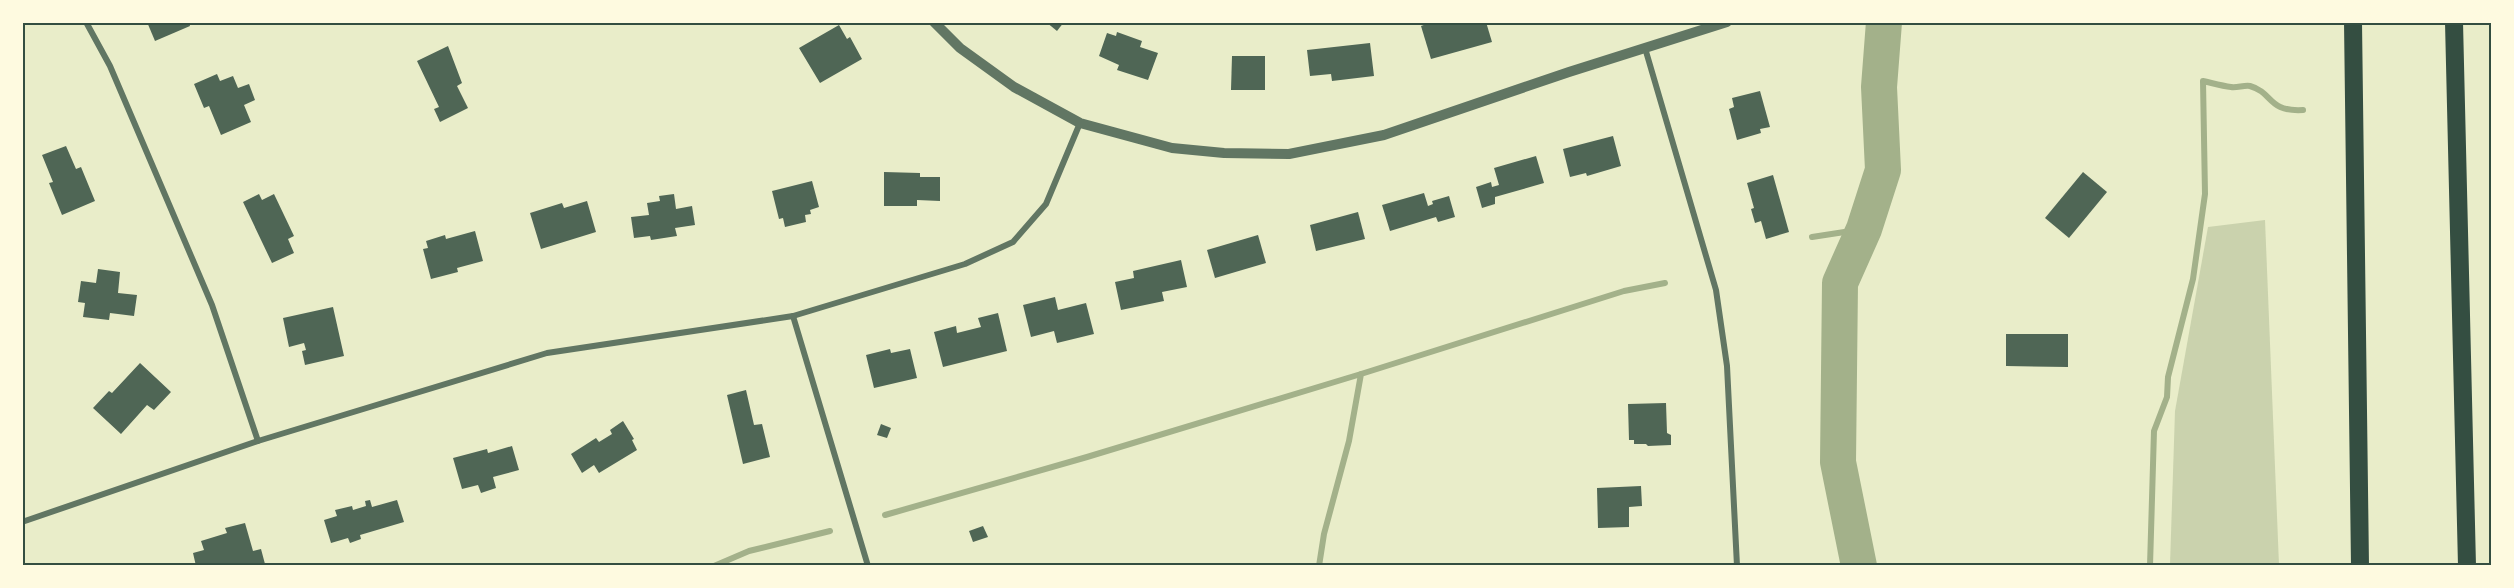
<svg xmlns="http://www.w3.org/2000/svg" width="2514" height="588" font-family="Lato,sans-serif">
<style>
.green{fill:#cad2ad}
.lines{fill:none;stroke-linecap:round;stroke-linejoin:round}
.stream{stroke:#a3b18a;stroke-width:6}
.river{stroke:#a3b18a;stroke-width:36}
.building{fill:#4f6655}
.minor{stroke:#617663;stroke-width:6}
.tertiary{stroke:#617663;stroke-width:10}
.motorway{stroke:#344e41;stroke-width:18}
.neatline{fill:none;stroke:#344e41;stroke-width:2}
</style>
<rect width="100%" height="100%" fill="#e9edc9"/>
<polygon class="green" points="2265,220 2279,565 2170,565 2175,411 2208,227"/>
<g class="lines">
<g class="stream">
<polyline points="1812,237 1864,229"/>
<polyline points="885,515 1087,457 1361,374"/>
<polyline points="714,566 749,551 830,531"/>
<polyline points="1319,566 1324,534 1349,441 1361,374 1624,291 1665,283"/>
<path d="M2150 566 2154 431 2167 397 2168 377 2193 279 2205 194 2203 81C2212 83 2222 86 2231 87 2237 88 2244 85 2250 86 2274 93 2267 112 2303 110"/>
</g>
<polyline class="river" points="1859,566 1838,462 1840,283 1864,229 1883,170 1879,87 1884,22"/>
</g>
<g class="building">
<polygon points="147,22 189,22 190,26 155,41"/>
<polygon points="1046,22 1064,22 1057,31"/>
<polygon points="1432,22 1486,22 1492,42 1431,59 1421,26"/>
<polygon points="839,25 847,39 850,37 862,59 820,83 799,48"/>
<polygon points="1117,32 1142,41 1140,47 1158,53 1148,80 1117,70 1119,65 1099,56 1107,33 1116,36"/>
<polygon points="1370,43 1374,76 1332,81 1331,74 1310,76 1307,50"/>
<polygon points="448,46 462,83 457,86 468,108 440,122 434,109 439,107 417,61"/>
<polygon points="1232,56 1265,56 1265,90 1231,90"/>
<polygon points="217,74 220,81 233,76 238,88 249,84 255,100 244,105 251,122 221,135 209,106 204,108 194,84"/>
<polygon points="1760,91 1770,127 1760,129 1761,133 1737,140 1729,109 1734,107 1732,98"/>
<polygon points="1613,136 1621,166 1587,176 1586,173 1570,177 1563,149"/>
<polygon points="66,146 76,169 81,167 95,201 62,215 49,183 53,182 42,155"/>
<polygon points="1536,156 1544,183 1495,197 1495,204 1482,208 1476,187 1491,182 1492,187 1499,185 1494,168"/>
<polygon points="884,172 920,173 920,177 940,177 940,201 917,200 917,206 884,206"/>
<polygon points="2083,172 2107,192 2069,238 2045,218"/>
<polygon points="1773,175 1789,232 1766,239 1761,221 1755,223 1751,209 1754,208 1747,183"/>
<polygon points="812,181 819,207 810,210 811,214 805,215 806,222 785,227 783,218 779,219 772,191"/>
<polygon points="1424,193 1428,206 1433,204 1432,201 1449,196 1455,217 1438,222 1436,217 1390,231 1382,205"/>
<polygon points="259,194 262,200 274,194 294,236 288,239 294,253 272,263 243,202"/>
<polygon points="674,194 676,209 692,206 695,225 675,228 677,236 651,240 650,236 634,238 631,217 649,215 647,203 660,201 659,196"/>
<polygon points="587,201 596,232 541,249 530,213 562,203 564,208"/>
<polygon points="1358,212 1365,239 1316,251 1310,225"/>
<polygon points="475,231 483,261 457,268 458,272 431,279 423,249 428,248 426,241 445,235 446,239"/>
<polygon points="1258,235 1266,263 1215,278 1207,250"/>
<polygon points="1181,260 1187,287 1162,292 1164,301 1121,310 1115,282 1134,278 1133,271"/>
<polygon points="98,269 120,272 118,293 137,295 134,316 110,313 109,320 83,317 85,303 78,302 81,281 96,283"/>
<polygon points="1055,297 1058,310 1086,303 1094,334 1057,343 1054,331 1031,337 1023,305"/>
<polygon points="333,307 344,356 305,365 302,351 306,350 304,343 289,347 283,318"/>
<polygon points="998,313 1007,351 943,367 934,332 956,326 957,333 981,327 978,318"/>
<polygon points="2006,334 2068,334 2068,367 2006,366"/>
<polygon points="890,349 891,353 910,349 917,378 874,388 866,355"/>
<polygon points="140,363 171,392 154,410 147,405 121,434 93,408 109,391 112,393"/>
<polygon points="746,390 754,425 762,424 770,457 743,464 727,395"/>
<polygon points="1666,403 1667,433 1671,435 1671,445 1648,446 1646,444 1634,444 1634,440 1629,440 1628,404"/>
<polygon points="623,421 634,439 632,440 637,450 599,473 594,465 582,473 571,454 596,438 599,442 612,434 610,430"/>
<polygon points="881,424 891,428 887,438 877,435"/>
<polygon points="512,446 519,470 493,477 496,488 481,493 478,485 462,489 453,458 487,449 488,453"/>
<polygon points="1641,486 1642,506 1629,507 1629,527 1598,528 1597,488"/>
<polygon points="370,500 372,507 397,500 404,522 360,535 361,539 350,543 348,538 331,543 324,520 337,516 335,510 352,506 353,510 366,506 365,501"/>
<polygon points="245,523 253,551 261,549 265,564 196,566 193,553 204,550 201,541 227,533 225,528"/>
<polygon points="983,526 988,537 973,542 969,531"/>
</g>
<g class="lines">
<g class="minor">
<polyline points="86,22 110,66 212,305 258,441"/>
<polyline points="1645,48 1716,290 1727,366 1737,566"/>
<polyline points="793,316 868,566"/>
<polyline points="22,522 258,441 547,353 793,316 965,264 1013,242 1046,204 1080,123"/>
</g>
<polyline class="tertiary" points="934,22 960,48 1014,87 1080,123 1172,148 1224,153 1289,154 1384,135 1569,72 1727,22"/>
<g class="motorway">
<polyline points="2353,22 2360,566"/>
<polyline points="2454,22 2467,566"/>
</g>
</g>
<rect width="2514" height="588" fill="none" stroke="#fefae0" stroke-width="48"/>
<rect x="24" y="24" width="2466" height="540" class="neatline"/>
</svg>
